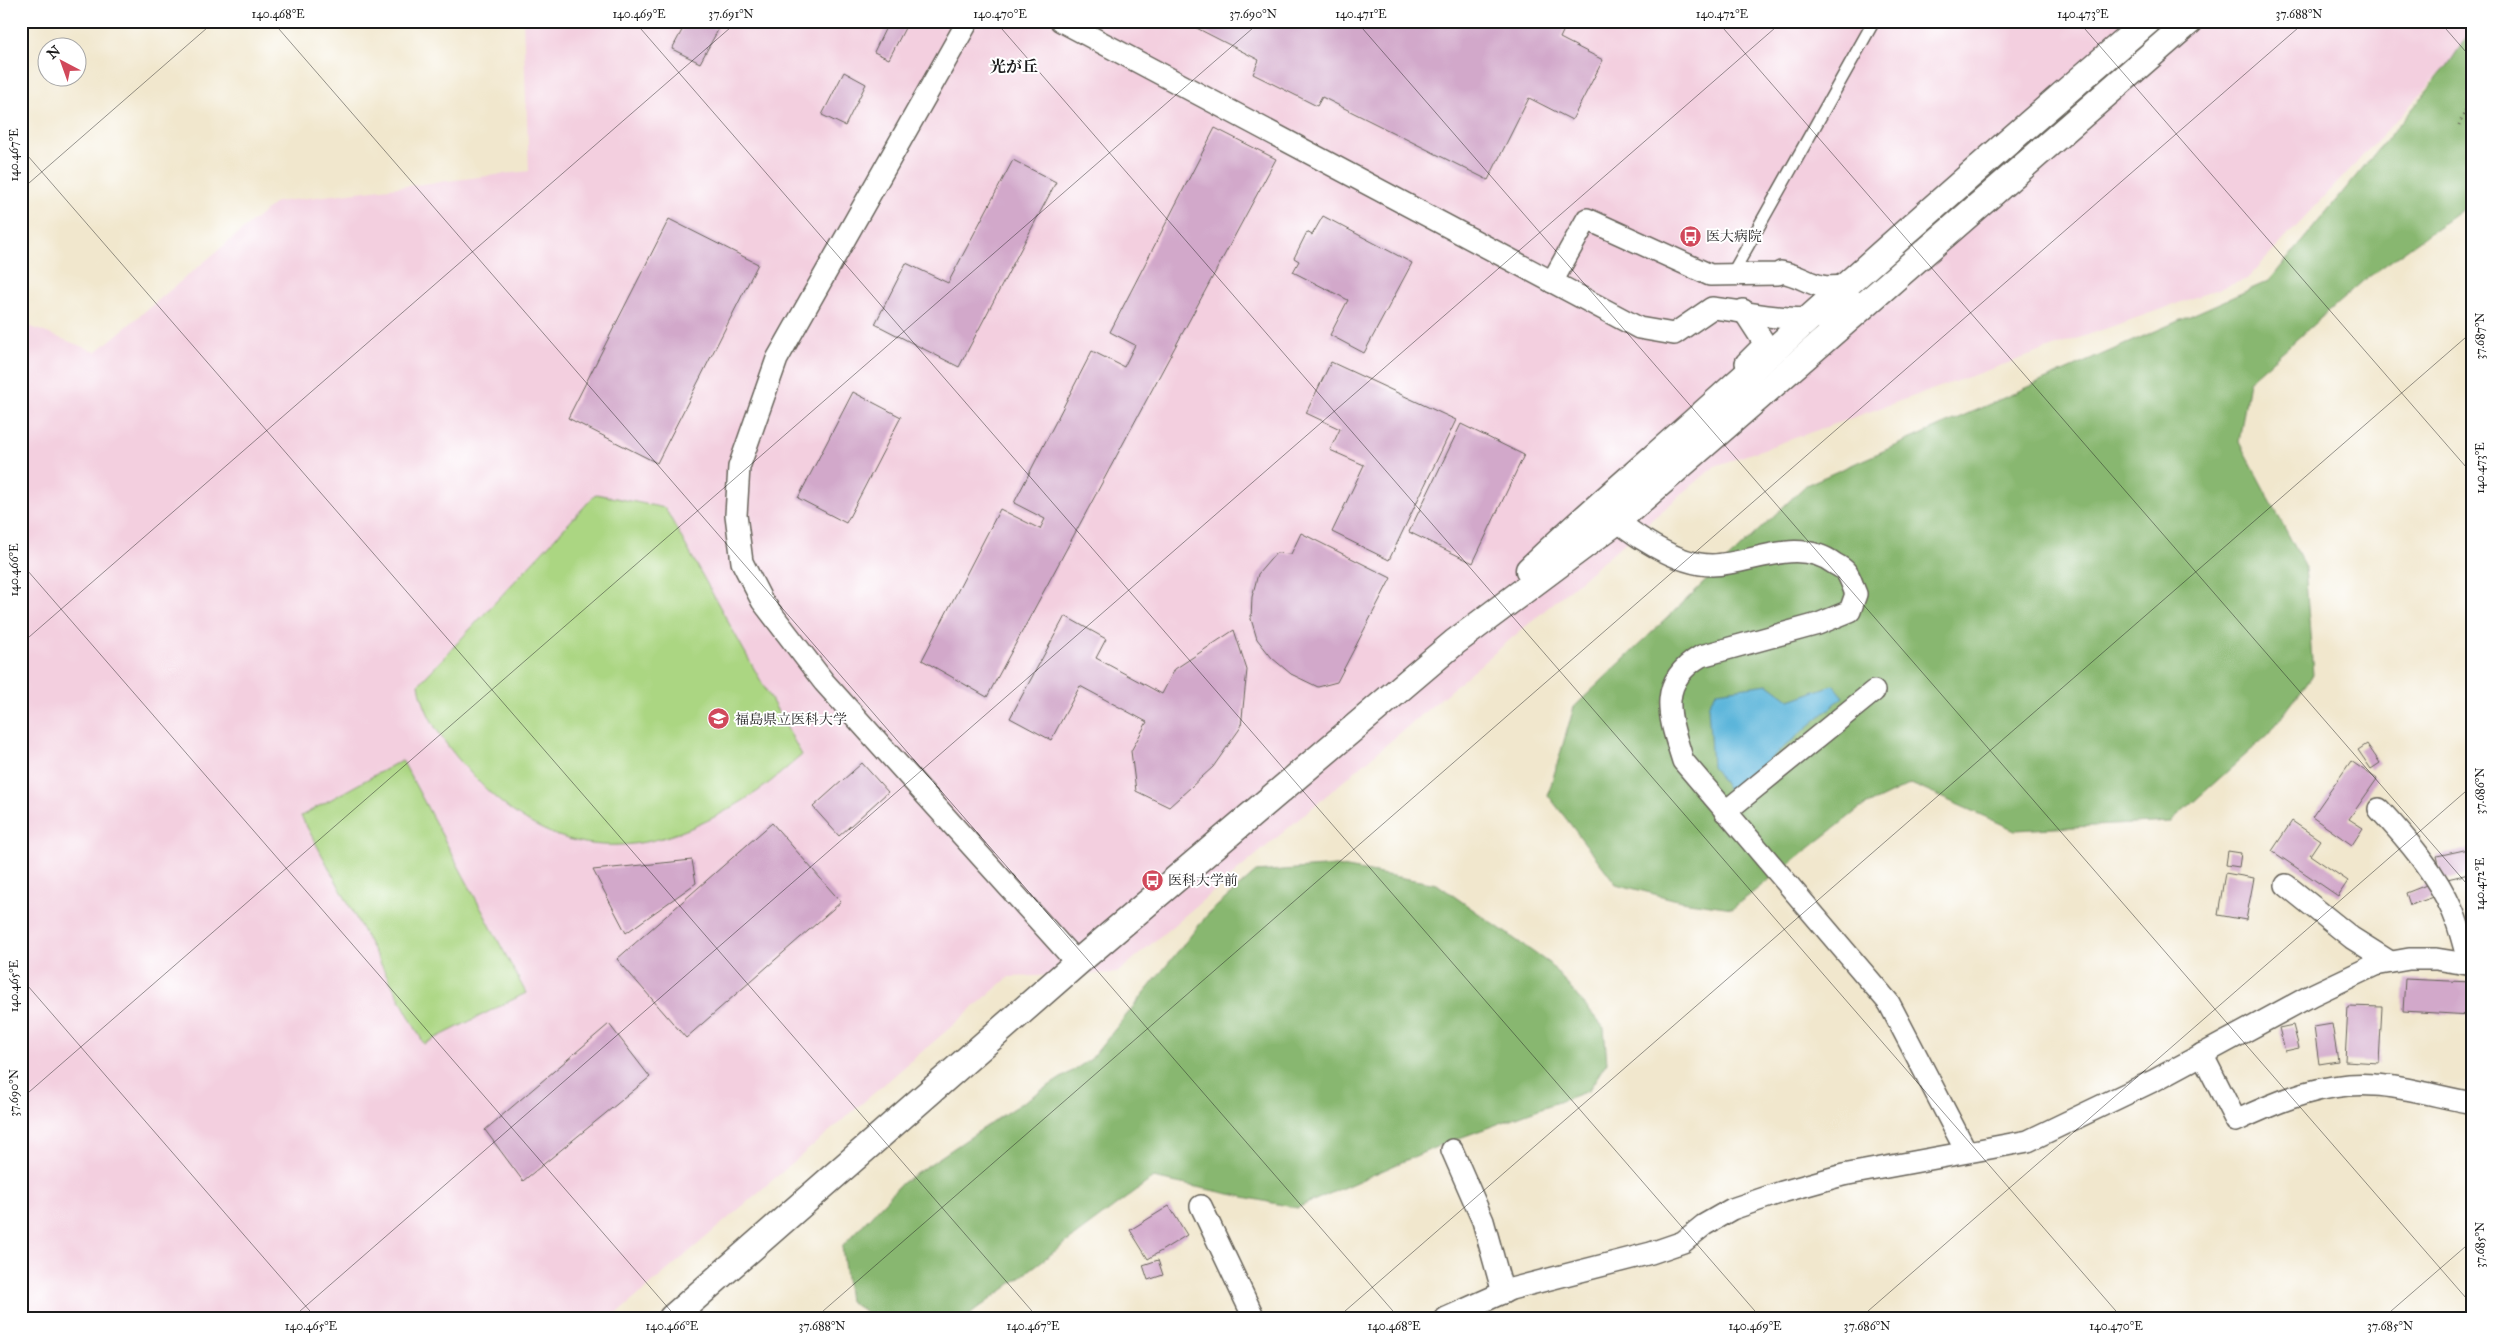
<svg xmlns="http://www.w3.org/2000/svg" width="2494" height="1339" font-family="'IM FELL Great Primer','Noto Serif JP',serif">
<style>
.built{fill:#f3cfdf}
.green{fill:#abd682;stroke:#64794f}
.forest{fill:#88b770;stroke:#526a46}
.water{fill:#5cb5da;stroke:#3c687b}
.building{fill:#d2a8ca}
.lines{fill:none;stroke-linecap:round;stroke-linejoin:round}
.service-casing{stroke:#67635a;stroke-width:14}
.minor-casing{stroke:#67635a;stroke-width:24}
.tertiary-casing{stroke:#67635a;stroke-width:29}
.path{stroke:#67635a;stroke-width:3;stroke-dasharray:1 4;stroke-linecap:butt}
.service{stroke:#fff;stroke-width:11}
.minor{stroke:#fff;stroke-width:21}
.tertiary{stroke:#fff;stroke-width:26}
.ticks{fill:none;stroke:#1c1c1c;stroke-width:1;stroke-opacity:0.45}
.labels{text-anchor:middle;dominant-baseline:central;stroke-width:4;stroke-linejoin:round;paint-order:stroke}
.poi-label{font-size:14px;fill:#1c1c1c;stroke:#fff;text-anchor:start}
.quarter-label{font-size:16px;font-weight:bold;fill:#1c1c1c;stroke:#fff}
.neatline{fill:none;stroke:#1c1c1c;stroke-width:2}
.ticks-label{font-size:12px;text-anchor:middle;fill:#1c1c1c}
</style>
<rect width="100%" height="100%" fill="#fff"/>
<filter id="ink" filterUnits="userSpaceOnUse"><feTurbulence type="fractalNoise" baseFrequency=".02" numOctaves="2"/><feDisplacementMap in="SourceGraphic" scale="10" xChannelSelector="R" yChannelSelector="G"/><feConvolveMatrix kernelMatrix="1 2 1 2 8 2 1 2 1" color-interpolation-filters="sRGB"/></filter>
<filter id="wash" filterUnits="userSpaceOnUse"><feTurbulence type="fractalNoise" baseFrequency=".0096" numOctaves="4" result="noise"/><feDisplacementMap in="SourceGraphic" scale="20" xChannelSelector="R" yChannelSelector="G"/><feGaussianBlur stdDeviation="1.12" result="paint"/><feColorMatrix in="noise" values="0 0 0 0 0 0 0 0 0 0 0 0 0 0 0 0 0 1.4 0 .05"/><feComposite in="paint" operator="in"/></filter>
<g filter="url(#wash)">
<rect width="100%" height="100%" fill="#f1e7cd"/>
<polygon class="built" points="523,21 2473,21 2473,27 2448,65 2247,279 1715,466 1117,973 1009,977 612,1318 21,1318 21,323 96,352 276,202 529,171"/>
<g class="green">
<path d="M596 494 665 508 802 755C786 768 770 784 752 795 654 859 563 870 477 780 453 754 424 721 419 684Z"/>
<polygon points="402,760 526,993 424,1044 301,816"/>
</g>
<g class="forest">
<polygon points="2473,27 2473,202 2363,281 2249,381 2239,442 2305,566 2313,675 2269,734 2171,822 2015,830 1911,784 1859,809 1733,908 1681,901 1616,884 1548,795 1574,707 1806,485 2269,281 2448,65"/>
<polygon points="1336,866 1437,884 1550,964 1604,1028 1607,1062 1588,1091 1443,1144 1297,1208 1153,1178 968,1316 875,1318 849,1301 842,1247 902,1183 1009,1111 1091,1059 1208,914 1256,872"/>
</g>
<polygon class="water" points="1768,684 1790,700 1833,685 1843,697 1730,793 1712,766 1708,706 1717,691"/>
<g id="blocks">
<g class="building">
<polygon points="687,21 702,21 718,30 700,63 672,49"/>
<polygon points="889,21 897,21 906,26 889,59 874,52"/>
<polygon points="1183,21 1568,21 1560,38 1603,60 1572,120 1529,98 1488,180 1322,97 1317,106 1253,74 1259,60"/>
<polygon points="844,72 866,84 845,126 822,115"/>
<polygon points="1215,128 1276,159 987,697 922,660 1000,509 1040,529 1045,519 1014,503 1092,351 1124,367 1135,345 1110,332"/>
<polygon points="1013,160 1056,182 959,367 875,324 906,263 948,283"/>
<polygon points="1323,216 1412,263 1364,353 1330,335 1348,300 1293,272 1299,261 1294,258 1307,232 1312,235"/>
<polygon points="669,219 758,264 657,463 568,418"/>
<polygon points="1331,362 1456,420 1389,560 1332,532 1364,465 1330,450 1340,429 1306,413"/>
<polygon points="853,392 901,417 846,523 798,498"/>
<polygon points="1461,424 1524,455 1473,563 1409,532"/>
<polygon points="1301,533 1391,578 1337,682 1318,687 1291,674 1272,658 1257,639 1251,619 1252,597 1258,574 1276,553 1291,554"/>
<polygon points="1065,616 1106,639 1096,658 1162,694 1175,669 1234,630 1247,670 1241,727 1213,767 1169,807 1136,791 1131,751 1147,722 1080,686 1051,740 1010,718"/>
<polygon points="2367,744 2380,763 2371,769 2358,750"/>
<polygon points="2351,761 2377,779 2349,819 2363,828 2352,845 2312,817"/>
<polygon points="862,763 888,792 839,836 813,807"/>
<polygon points="2292,821 2320,840 2310,855 2348,881 2338,896 2272,851"/>
<polygon points="772,823 841,902 686,1038 617,959"/>
<polygon points="2473,848 2473,873 2443,880 2437,856"/>
<polygon points="2228,851 2241,853 2239,867 2226,865"/>
<polygon points="692,860 696,883 626,933 593,870"/>
<polygon points="2225,873 2254,878 2246,920 2218,915"/>
<polygon points="2429,884 2434,897 2410,905 2406,893"/>
<polygon points="2405,979 2471,982 2470,1015 2403,1011"/>
<polygon points="2348,1006 2382,1007 2379,1063 2345,1061"/>
<polygon points="609,1024 650,1077 523,1181 485,1130"/>
<polygon points="2332,1024 2338,1061 2319,1064 2314,1027"/>
<polygon points="2293,1025 2299,1048 2285,1051 2279,1028"/>
<polygon points="1169,1206 1187,1235 1148,1259 1130,1230"/>
<polygon points="1158,1260 1163,1275 1148,1280 1143,1265"/>
</g>
</g>
</g>
<g filter="url(#ink)">
<use href="#blocks" fill-opacity="0" stroke="#67635a" stroke-width="1"/>
<g class="lines">
<defs>
<polyline id="service" points="1731,276 1874,21"/>
<g id="minor">
<polyline points="968,21 777,359 739,467 736,515 742,562 762,601 824,682 1077,963"/>
<path d="M1061 21 1639 328 1674 334 1712 308C1757 312 1820 333 1857 302"/>
<path d="M1552 282 1587 219 1710 275 1778 274 1781 272C1809 277 1813 292 1846 285"/>
<polyline points="1743,310 1765,344 1746,363"/>
<path d="M1606 509C1628 534 1678 565 1712 565 1753 564 1797 536 1835 564 1839 566 1844 569 1847 573 1851 579 1853 587 1856 594L1850 611 1818 624 1701 656C1655 683 1670 719 1683 761L1889 1003 1966 1151"/>
<path d="M2379 809C2408 840 2436 873 2453 912 2460 928 2464 947 2469 964"/>
<polyline points="1725,812 1874,691"/>
<polyline points="2286,885 2352,938 2390,962"/>
<path d="M2202 1054 2236 1121C2280 1100 2326 1081 2375 1085 2404 1086 2443 1098 2473 1103"/>
<polyline points="1452,1150 1483,1221 1503,1293"/>
<polyline points="1201,1206 1254,1318"/>
<polyline points="1446,1318 1511,1289 1651,1253 1683,1242 1704,1225 1732,1209 1782,1192 1843,1175 2028,1141 2155,1080 2312,995 2375,965 2409,959 2436,959 2473,965"/>
</g>
<g id="tertiary">
<path d="M1529 570C1589 512 1653 459 1715 403 1858 274 2002 146 2148 21"/>
<polyline points="672,1318 1077,963 1455,642 1617,521 2190,21"/>
</g>
</defs>
<use href="#service" class="service-casing"/>
<use href="#minor" class="minor-casing"/>
<use href="#tertiary" class="tertiary-casing"/>
<polyline class="path" points="2459,125 2473,94"/>
<use href="#service" class="service"/>
<use href="#minor" class="minor"/>
<use href="#tertiary" class="tertiary"/>
</g>
</g>
<path class="ticks" d="M272 21 1399 1318M634 21 1761 1318M995 21 2122 1318M1356 21 2473 1306M1717 21 2473 891M2078 21 2473 475M2439 21 2473 60M21 148 1038 1318M21 190 215 21M21 563 677 1318M21 644 738 21M21 978 316 1318M21 1099 1261 21M292 1318 1783 21M815 1318 2306 21M1337 1318 2473 331M1860 1318 2473 785M2383 1318 2473 1240"/>
<defs>
<symbol id="bus-disc" viewBox="-11 -11 22 22"><circle r="9.5" fill="#d1495b" stroke="#fff"/><path d="M-5-6H5V4H4V6H2V4H-2V6H-4V4H-5ZM-3.5-4V0h7V-4ZM-3.5 1.2v1.5H-2V1.2ZM2 1.2v1.5H3.5V1.2Z" fill="#fff"/></symbol>
<symbol id="university-disc" viewBox="-11 -11 22 22"><circle r="9.5" fill="#d1495b" stroke="#fff"/><path d="M0-5L7-2L0 1L-7-2ZM-4 1L0 2.5L4 1V4Q0 6-4 4Z" fill="#fff"/></symbol>
</defs>
<g fill-rule="evenodd">
<use href="#bus-disc" x="1678" y="224" width="25" height="25"/>
<use href="#university-disc" x="706" y="706" width="25" height="25"/>
<use href="#bus-disc" x="1140" y="868" width="25" height="25"/>
</g>
<g class="labels">
<g class="poi-label">
<text x="1706" y="236">医大病院</text>
<text x="735" y="719">福島県立医科大学</text>
<text x="1168" y="880">医科大学前</text>
</g>
<g class="quarter-label">
<text x="1014" y="66">光が丘</text>
</g>
</g>
<rect width="2494" height="1339" fill="none" stroke="#fff" stroke-width="55"/>
<g transform="translate(62 62) rotate(319)"><circle r="24" fill="#ffffff" stroke="#a4a4a4"/>
<path d="M0-4L9 19L0 12L-9 19Z" fill="#d1495b"/>
<text y="-8" font-size="14" font-weight="bold" text-anchor="middle" fill="#1c1c1c">N</text>
</g>
<rect x="28" y="28" width="2438" height="1284" class="neatline"/>
<g class="ticks-label">
<text x="278" y="18">140.468°E</text>
<text x="639" y="18">140.469°E</text>
<text x="731" y="18">37.691°N</text>
<text x="1000" y="18">140.470°E</text>
<text x="1253" y="18">37.690°N</text>
<text x="1361" y="18">140.471°E</text>
<text x="1722" y="18">140.472°E</text>
<text x="2083" y="18">140.473°E</text>
<text x="2299" y="18">37.688°N</text>
<text transform="translate(14 155) rotate(-90)" y="4">140.467°E</text>
<text transform="translate(2480 336) rotate(-90)" y="4">37.687°N</text>
<text transform="translate(2480 468) rotate(-90)" y="4">140.473°E</text>
<text transform="translate(14 570) rotate(-90)" y="4">140.466°E</text>
<text transform="translate(2480 791) rotate(-90)" y="4">37.686°N</text>
<text transform="translate(2480 884) rotate(-90)" y="4">140.472°E</text>
<text transform="translate(14 986) rotate(-90)" y="4">140.465°E</text>
<text transform="translate(14 1093) rotate(-90)" y="4">37.690°N</text>
<text transform="translate(2480 1245) rotate(-90)" y="4">37.685°N</text>
<text x="311" y="1330">140.465°E</text>
<text x="672" y="1330">140.466°E</text>
<text x="822" y="1330">37.688°N</text>
<text x="1033" y="1330">140.467°E</text>
<text x="1394" y="1330">140.468°E</text>
<text x="1755" y="1330">140.469°E</text>
<text x="1867" y="1330">37.686°N</text>
<text x="2116" y="1330">140.470°E</text>
<text x="2390" y="1330">37.685°N</text>
</g>
</svg>
